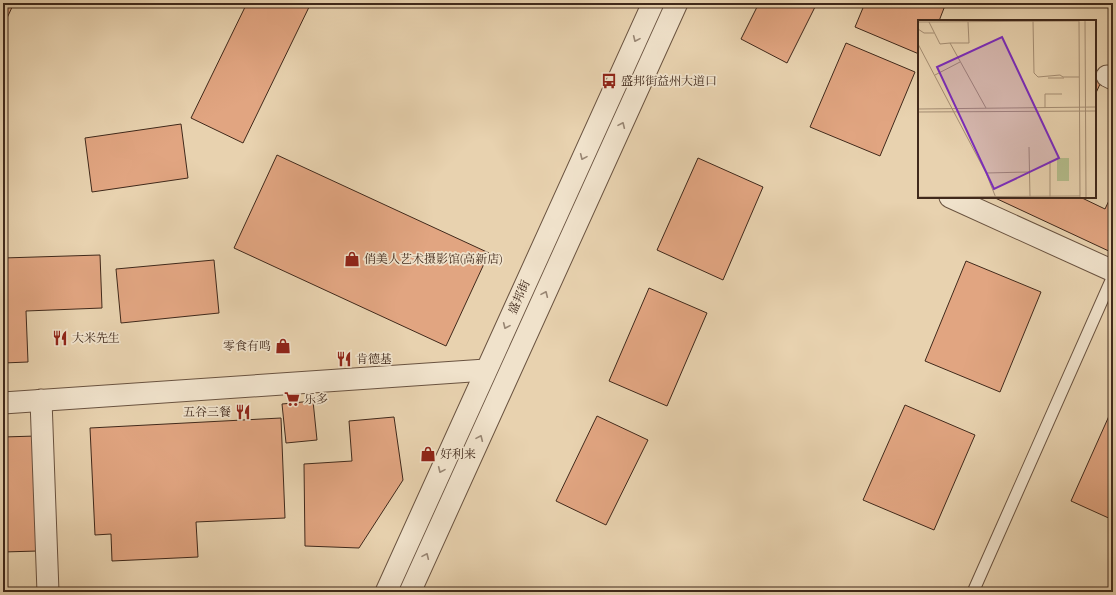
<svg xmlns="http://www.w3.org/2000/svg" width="1116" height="595" font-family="'IM FELL French Canon','Noto Serif SC',serif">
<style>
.building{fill:#e1a581;stroke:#40291b}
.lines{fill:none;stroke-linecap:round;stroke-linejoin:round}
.lane-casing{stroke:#6a5340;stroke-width:13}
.street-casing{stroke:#6a5340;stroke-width:23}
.lane{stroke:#f0e2cb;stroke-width:11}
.street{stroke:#f0e2cb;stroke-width:21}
.oneway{stroke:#988673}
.labels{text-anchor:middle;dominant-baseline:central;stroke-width:3.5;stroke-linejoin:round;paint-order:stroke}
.poi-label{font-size:12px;fill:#40291b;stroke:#f0e2cb;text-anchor:start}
.street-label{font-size:12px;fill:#40291b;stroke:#f0e2cb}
.inset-road{fill:none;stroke:#a58e74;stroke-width:1}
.view{fill:#7b2cbf;fill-opacity:0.15;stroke:#7b2cbf;stroke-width:2}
.inset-edge{fill:none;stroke:#40291b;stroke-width:2}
</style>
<rect width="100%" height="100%" fill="#e8d2af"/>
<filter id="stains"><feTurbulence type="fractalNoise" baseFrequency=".005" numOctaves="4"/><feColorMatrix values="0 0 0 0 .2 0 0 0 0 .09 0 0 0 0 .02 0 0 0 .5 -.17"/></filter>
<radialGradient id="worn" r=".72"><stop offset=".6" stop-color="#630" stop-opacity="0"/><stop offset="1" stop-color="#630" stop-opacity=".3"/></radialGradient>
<g class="building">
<polygon points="3,3 14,3 7,18 3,15"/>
<polygon points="247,3 311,3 243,143 191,118"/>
<polygon points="759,3 817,3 787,63 741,39"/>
<polygon points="865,3 946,3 939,21 919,21 919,54 855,27"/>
<polygon points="846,43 915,72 880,156 810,127"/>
<polygon points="1095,79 1101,82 1095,95"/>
<polygon points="181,124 188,178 92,192 85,138"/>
<polygon points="277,155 489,253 446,346 234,248"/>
<polygon points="698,158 763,187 723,280 657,250"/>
<polygon points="1113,192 1113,253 993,197 1080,197 1105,209"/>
<polygon points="100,255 102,308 26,311 28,362 3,363 3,258"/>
<polygon points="214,260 219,313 121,323 116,269"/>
<polygon points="966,261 1041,292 1000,392 925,361"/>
<polygon points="649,288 707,313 667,406 609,381"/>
<polygon points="313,401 317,440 286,443 282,404"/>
<polygon points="905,405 975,435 934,530 863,500"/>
<polygon points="1113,407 1113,520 1071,501"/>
<polygon points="597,416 648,440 606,525 556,501"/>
<polygon points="394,417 403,480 359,548 305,546 304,464 352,461 349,421"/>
<polygon points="281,418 285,518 196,522 198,557 112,561 111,534 95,535 90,428"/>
<polygon points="36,436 38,551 3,552 3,437"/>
</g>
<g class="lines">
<defs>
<polyline id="lane" points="973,592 1113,276"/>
<g id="street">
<polyline points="1107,76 1113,79"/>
<polyline points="950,197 1113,271"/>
<polyline points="41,400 48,592"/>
<polyline points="3,403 486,370"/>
<polyline points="386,592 653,3"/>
<polyline points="410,592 677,3"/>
</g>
</defs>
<use href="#lane" class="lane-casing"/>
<use href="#street" class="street-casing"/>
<use href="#lane" class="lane"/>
<use href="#street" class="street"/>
</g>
<defs><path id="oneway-chevron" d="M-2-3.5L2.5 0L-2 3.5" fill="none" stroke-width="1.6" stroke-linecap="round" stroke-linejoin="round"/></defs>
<g class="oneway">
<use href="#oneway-chevron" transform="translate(636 39) rotate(114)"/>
<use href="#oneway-chevron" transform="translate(622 125) rotate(-66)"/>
<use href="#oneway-chevron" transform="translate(583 157) rotate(114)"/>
<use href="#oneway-chevron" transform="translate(545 294) rotate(-66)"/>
<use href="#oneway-chevron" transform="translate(506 326) rotate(114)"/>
<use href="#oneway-chevron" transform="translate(480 438) rotate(-66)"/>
<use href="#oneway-chevron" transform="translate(441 470) rotate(114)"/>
<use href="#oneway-chevron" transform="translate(426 556) rotate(-66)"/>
</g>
<defs>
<symbol id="bus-bare" viewBox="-9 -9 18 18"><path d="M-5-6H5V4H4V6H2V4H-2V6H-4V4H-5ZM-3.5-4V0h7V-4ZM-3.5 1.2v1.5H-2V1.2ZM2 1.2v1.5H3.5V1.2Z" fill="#8f2418" stroke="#f0e2cb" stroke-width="2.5" paint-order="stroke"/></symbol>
<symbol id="shop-bare" viewBox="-9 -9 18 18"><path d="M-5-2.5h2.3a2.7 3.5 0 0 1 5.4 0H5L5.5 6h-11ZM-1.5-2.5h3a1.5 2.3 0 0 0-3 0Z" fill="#8f2418" stroke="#f0e2cb" stroke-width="2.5" paint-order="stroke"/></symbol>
<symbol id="restaurant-bare" viewBox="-9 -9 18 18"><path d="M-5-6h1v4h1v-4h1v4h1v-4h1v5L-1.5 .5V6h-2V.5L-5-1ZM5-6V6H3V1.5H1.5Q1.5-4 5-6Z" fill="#8f2418" stroke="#f0e2cb" stroke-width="2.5" paint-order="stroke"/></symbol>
<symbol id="supermarket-bare" viewBox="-9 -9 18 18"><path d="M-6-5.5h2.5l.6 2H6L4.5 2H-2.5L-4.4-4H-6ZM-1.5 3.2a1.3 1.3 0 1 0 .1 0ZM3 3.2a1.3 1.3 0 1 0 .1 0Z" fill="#8f2418" stroke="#f0e2cb" stroke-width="2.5" paint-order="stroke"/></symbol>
</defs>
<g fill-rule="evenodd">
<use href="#bus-bare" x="598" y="70" width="22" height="22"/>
<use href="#shop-bare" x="341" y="248" width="22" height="22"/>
<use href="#restaurant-bare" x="49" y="327" width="22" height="22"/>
<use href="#shop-bare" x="272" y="335" width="22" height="22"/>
<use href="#restaurant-bare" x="333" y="348" width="22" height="22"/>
<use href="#supermarket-bare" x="281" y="388" width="22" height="22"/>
<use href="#restaurant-bare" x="232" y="401" width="22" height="22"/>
<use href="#shop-bare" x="417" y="443" width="22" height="22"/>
</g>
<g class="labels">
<g class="poi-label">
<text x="621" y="81">盛邦街益州大道口</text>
<text x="364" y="259">俏美人艺术摄影馆(高新店)</text>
<text x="72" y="338">大米先生</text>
<text x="271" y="346" text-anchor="end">零食有鸣</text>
<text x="356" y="359">肯德基</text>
<text x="304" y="399">乐多</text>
<text x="231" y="412" text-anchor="end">五谷三餐</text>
<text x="440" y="454">好利来</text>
</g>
<g class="street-label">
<text transform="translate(519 297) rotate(-66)">盛邦街</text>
</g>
</g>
<g transform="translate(918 20)">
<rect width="178" height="178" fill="#e8d2af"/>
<path d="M139 138H151V161H139Z" fill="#b4bd8c"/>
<path class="inset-road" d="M161 0 162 178M167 0 168 178M115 1 116 53 120 57 142 55 145 57H161M0 2 161 1M11 2 22 24 32 23H51L50 2M0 9 6 13H16M32 23 68 88M0 24 68 153 78 178M17 55 42 42M130 58H146M127 88V74H144M0 89 178 87M0 92 178 91M111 127 112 177M132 141V177M68 153 111 152M0 177 162 176"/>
<path class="view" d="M84 17 141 138 76 169 19 47Z"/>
<rect width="178" height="178" class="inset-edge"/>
</g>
<rect width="1116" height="595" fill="none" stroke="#e8d2af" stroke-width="16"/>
<rect x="4" y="4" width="1108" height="587" fill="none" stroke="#40291b" stroke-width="2"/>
<rect x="8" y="8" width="1100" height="579" fill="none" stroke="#40291b"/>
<rect width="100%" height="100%" filter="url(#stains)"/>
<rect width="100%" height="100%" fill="url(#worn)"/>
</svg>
